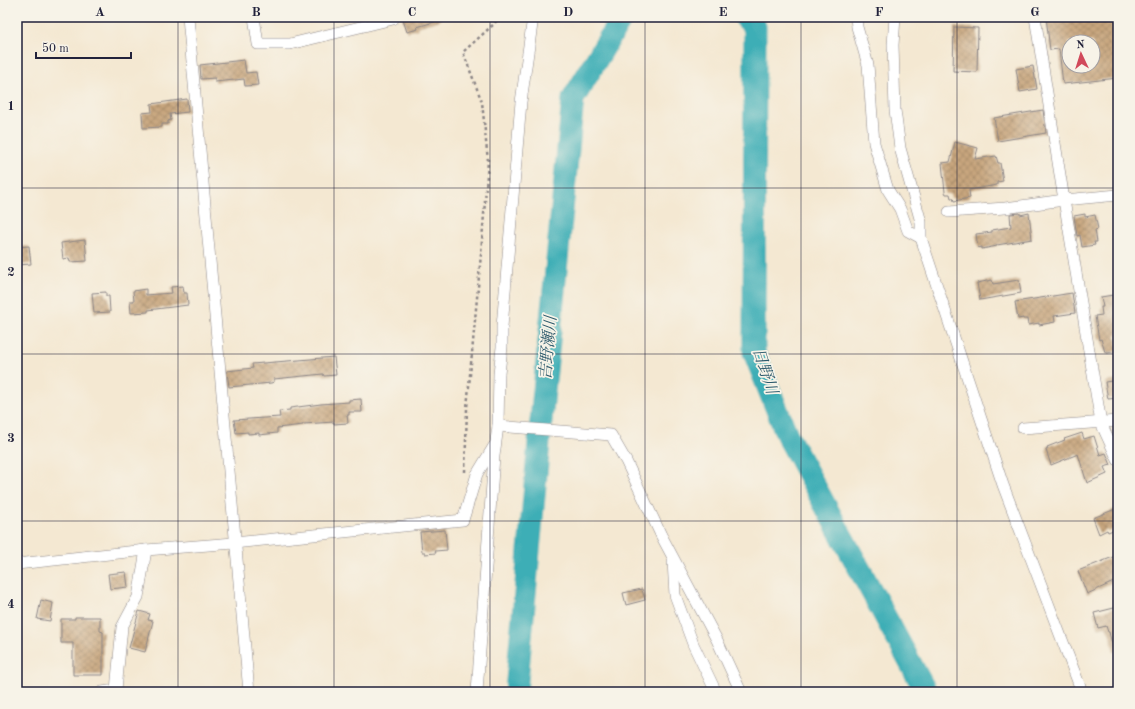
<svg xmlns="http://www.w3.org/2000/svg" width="1135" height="709" font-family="'Old Standard TT','Noto Serif JP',serif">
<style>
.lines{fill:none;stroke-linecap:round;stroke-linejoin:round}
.river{stroke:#3daeb6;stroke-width:23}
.building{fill:url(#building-cross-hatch);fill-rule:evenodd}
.street-casing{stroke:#8b8586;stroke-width:12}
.path{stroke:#8b8586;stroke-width:2.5;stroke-dasharray:3 3;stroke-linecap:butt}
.street{stroke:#fff;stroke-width:11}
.grid{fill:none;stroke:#22223b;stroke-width:1;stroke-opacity:0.55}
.labels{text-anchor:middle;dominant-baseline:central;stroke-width:3.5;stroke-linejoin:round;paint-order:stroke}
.water-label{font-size:16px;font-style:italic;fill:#2d5a6c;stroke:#f7f3e8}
.neatline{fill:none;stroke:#22223b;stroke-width:1.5}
.grid-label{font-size:13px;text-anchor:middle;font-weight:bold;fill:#22223b}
</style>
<defs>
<pattern id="building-cross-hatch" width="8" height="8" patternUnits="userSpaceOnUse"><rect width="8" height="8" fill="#c8a67e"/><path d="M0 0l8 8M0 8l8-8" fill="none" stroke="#a28768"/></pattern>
</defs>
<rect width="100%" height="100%" fill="#f7f3e8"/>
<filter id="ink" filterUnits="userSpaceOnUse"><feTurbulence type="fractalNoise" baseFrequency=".025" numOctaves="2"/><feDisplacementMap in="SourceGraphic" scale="8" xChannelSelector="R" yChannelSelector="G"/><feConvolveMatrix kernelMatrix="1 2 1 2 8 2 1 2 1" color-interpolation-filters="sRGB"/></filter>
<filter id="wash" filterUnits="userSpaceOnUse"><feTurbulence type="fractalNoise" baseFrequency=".012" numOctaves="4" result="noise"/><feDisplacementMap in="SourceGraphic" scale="16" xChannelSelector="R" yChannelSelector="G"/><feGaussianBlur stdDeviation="0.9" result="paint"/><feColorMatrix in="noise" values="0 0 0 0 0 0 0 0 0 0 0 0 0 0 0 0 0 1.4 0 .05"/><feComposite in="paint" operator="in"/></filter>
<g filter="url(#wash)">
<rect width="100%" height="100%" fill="#f4e8d2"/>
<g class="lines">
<g class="river">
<polyline points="745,17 755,27 754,352 787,435 926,692"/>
<polyline points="516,692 540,431 573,99 622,17"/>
</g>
</g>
<g id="blocks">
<g class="building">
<polygon points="402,17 440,17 441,20 417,27 418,29 407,32"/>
<path d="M1046 17H1118V78L1063 84 1059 49 1050 50ZM1069 42H1093V66H1069Z"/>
<polygon points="954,27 978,28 977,72 953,71"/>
<polygon points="244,60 246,73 256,72 258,85 245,86 244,79 215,82 215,78 201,79 200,65"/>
<polygon points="1033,66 1037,89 1020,92 1016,69"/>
<polygon points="187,99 188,112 170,114 171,120 168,121 168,124 162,124 162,127 143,128 142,113 152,112 151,104"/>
<polygon points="1043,110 1046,133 998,141 994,118"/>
<polygon points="955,142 978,148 975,159 996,156 998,163 1000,163 1003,181 997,182 997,185 969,190 970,198 954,201 953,198 951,198 950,194 946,194 945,192 942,163 950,162"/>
<polygon points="1020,213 1020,215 1029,213 1032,239 997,245 997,246 982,249 982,247 978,248 976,234 992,232 992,230 1011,227 1010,214"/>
<polygon points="1085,214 1085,217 1095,215 1098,229 1095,230 1097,242 1094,242 1095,245 1082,247 1080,235 1077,236 1074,216"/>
<polygon points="85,240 87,261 70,262 69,258 63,259 61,243"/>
<polygon points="29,246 31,264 17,265 17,247"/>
<polygon points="992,280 993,284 1019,280 1021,293 980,300 977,283"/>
<polygon points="183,286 184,293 187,293 188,305 148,310 148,312 131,313 130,301 134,301 133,291 146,289 146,295 172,293 171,287"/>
<polygon points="106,292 106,296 109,296 110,312 94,313 92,293"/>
<polygon points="1072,293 1075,313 1054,316 1055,322 1039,325 1039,323 1028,325 1027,319 1023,319 1023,318 1018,319 1015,302"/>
<polygon points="1113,295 1113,297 1118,296 1118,335 1116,336 1118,351 1107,353 1107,351 1105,352 1101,339 1099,340 1095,316 1102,315 1101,307 1103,307 1101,297"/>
<polygon points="334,357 336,375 324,376 323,374 274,379 274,382 271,383 229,387 227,371 253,368 252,364"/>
<polygon points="1118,380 1118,398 1108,399 1105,382"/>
<polygon points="361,399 362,412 349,412 349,415 347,415 348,423 334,424 334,422 303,424 303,425 277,428 277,433 259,435 259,433 248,434 248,432 236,433 234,420 280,417 279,411 290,410 290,408 321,404 349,402 349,400"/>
<polygon points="1082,433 1084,439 1094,436 1100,455 1106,453 1111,465 1104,467 1107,474 1087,483 1078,454 1051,465 1046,450 1048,449 1047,447 1065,440 1064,439"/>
<polygon points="1118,508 1118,528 1108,532 1107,530 1099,534 1093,518"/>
<polygon points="445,530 447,550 435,551 436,553 425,554 425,552 422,552 420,532"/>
<polygon points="1118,555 1118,580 1087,594 1078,571"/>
<polygon points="126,572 128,587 110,589 108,574"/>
<polygon points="642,589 645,600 626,605 623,593"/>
<polygon points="41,600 53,603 50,621 37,619"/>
<polygon points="1118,607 1118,652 1114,652 1109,632 1108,632 1106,626 1098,628 1094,613"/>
<polygon points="139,611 150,614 148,620 153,621 145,652 129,648"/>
<polygon points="75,617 100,617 100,631 103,632 103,675 73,675 73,643 61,643 61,619 75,619"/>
</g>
</g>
</g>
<g filter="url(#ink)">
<use href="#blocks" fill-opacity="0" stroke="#8b8586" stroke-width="1"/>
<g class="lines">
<defs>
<g id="street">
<path d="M188 17C210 242 227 467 249 692"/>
<polyline points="254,17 258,44 290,44 393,19 393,17"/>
<polyline points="856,17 857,27 868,65 874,143 888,190 900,209 908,231 921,238"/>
<polyline points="895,17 893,45 895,110 900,148 921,222 921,238 1003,485 1082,692"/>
<polyline points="1035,17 1064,200 1101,423 1118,460"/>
<polyline points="949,212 1005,208 1064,200 1118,195"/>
<polyline points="498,426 611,435 626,461 661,535 717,640 741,692"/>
<polyline points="1023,428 1118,421"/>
<polyline points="673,561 675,595 693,644 716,692"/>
<polyline points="17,564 146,550 234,543 463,520 477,474 494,446"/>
<polyline points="102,692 116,690 122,627 138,597 146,550"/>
<polyline points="477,692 494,456 498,426 499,374 502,347 502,327 521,102 533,17"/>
</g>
</defs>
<use href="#street" class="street-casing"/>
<polyline class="path" points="465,472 467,408 481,254 488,161 482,102 463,52 494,24 499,17"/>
<use href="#street" class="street"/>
</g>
</g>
<path class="grid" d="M178 17V692M334 17V692M490 17V692M645 17V692M801 17V692M957 17V692M17 188H1118M17 354H1118M17 521H1118"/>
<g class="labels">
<g class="water-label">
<text transform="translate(549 348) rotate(-85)">吉野瀬川</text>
<text transform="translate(764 371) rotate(72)">日野川</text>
</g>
</g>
<rect width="1135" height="709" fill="none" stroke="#f7f3e8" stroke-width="44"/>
<g transform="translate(1081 54) rotate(356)"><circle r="19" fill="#f7f3e8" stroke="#a29fa3"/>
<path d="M0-3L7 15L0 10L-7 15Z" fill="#d1495b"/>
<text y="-6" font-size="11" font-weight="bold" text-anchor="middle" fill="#22223b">N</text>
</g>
<path d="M36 52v6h95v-6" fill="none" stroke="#22223b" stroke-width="2"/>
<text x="42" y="52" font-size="12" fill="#22223b" stroke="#f7f3e8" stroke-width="3" paint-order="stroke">50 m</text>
<rect x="22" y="22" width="1091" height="665" class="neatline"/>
<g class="grid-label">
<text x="100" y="16">A</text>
<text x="256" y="16">B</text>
<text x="412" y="16">C</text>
<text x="568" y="16">D</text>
<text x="723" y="16">E</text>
<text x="879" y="16">F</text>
<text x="1035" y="16">G</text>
<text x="11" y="110">1</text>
<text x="11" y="276">2</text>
<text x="11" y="442">3</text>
<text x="11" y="608">4</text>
</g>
</svg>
